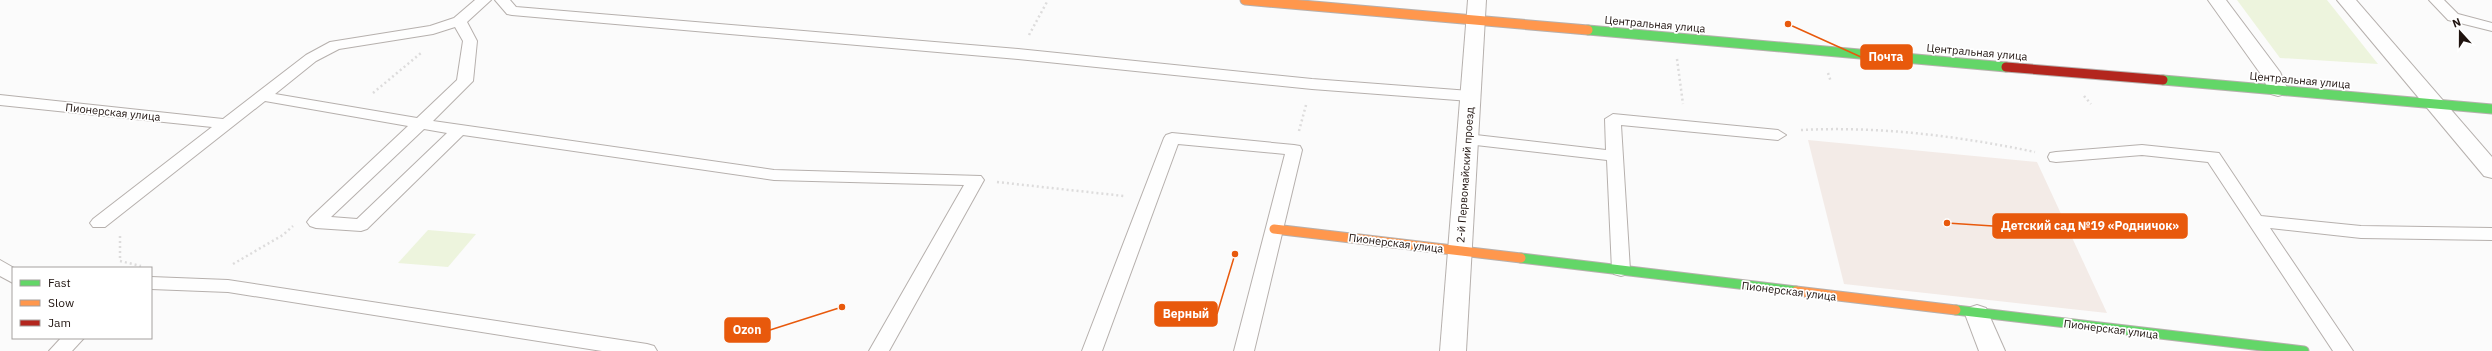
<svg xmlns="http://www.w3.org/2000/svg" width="2492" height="351" font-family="'IBM Plex Sans',sans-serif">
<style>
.education{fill:#f3ebe7}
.green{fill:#edf4dd}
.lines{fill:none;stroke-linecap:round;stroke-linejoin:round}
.lane-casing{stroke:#b6b0ad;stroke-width:2}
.street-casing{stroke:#b6b0ad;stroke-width:2}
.fast-casing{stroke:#b6b0ad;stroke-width:11}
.slow-casing{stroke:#b6b0ad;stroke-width:11}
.jam-casing{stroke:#b6b0ad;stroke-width:11}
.path{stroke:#dddcdc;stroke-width:2.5;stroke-dasharray:2 3;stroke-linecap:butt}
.lane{fill:#fefefe;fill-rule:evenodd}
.street{fill:#fefefe;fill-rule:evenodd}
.fast{stroke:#63d668;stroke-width:9}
.slow{stroke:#ff974d;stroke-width:9}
.jam{stroke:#b3261e;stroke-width:9}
.labels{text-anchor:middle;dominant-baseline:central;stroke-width:3.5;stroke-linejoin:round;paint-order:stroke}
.street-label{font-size:11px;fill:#1f130f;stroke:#fff}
.leader{fill:none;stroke:#e8590c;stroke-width:1.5}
.callout-dot{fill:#e8590c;stroke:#fff;stroke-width:1.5}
.callout{fill:#e8590c;stroke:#e8590c;stroke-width:1.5}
.callout-label{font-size:12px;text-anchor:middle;font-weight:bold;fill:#fff}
</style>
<rect width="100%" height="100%" fill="#fbfbfb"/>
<polygon class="education" points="1808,140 2037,162 2107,313 1844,284"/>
<g class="green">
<polygon points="2237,0 2327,0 2378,64 2280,58"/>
<polygon points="428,230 476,234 448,267 398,263"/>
</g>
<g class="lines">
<defs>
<g id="lane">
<path d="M475 0H491L467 22 477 41 473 81 433 121 774 170 981 176 984 180 889 351H869L964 185 774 180 463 135 367 229 361 231 316 228 310 226 307 222 310 218 408 126 265 101 105 227H93L90 223 93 219 212 127 0 105V95L223 119 306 55 330 42 430 26 454 18ZM455 27 463 41 457 80 417 118 275 94 316 61 339 49 433 34ZM424 129 447 133 357 219 331 217Z"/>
<polygon points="495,0 510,0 516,7 1018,49 1312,79 1470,91 1478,96 1470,101 1312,89 1018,59 512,15 507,14"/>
<polygon points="2429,0 2444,0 2458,14 2492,23 2492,31 2448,20"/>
<polygon points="1613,114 1778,130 1786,135 1778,140 1621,125 1630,270 1628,274 1621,276 1614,274 1612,270 1607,160 1467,144 1461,142 1459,139 1461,136 1467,134 1606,150 1605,119"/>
<polygon points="1172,133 1294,145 1300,146 1302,150 1254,351 1234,351 1285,154 1178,144 1102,351 1082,351 1164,138 1166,135"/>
<polygon points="2142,145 2219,153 2261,216 2361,226 2492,228 2492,240 2361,238 2270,228 2353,351 2333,351 2208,162 2142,155 2056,162 2050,161 2048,157 2050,153 2056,152"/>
<polygon points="0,260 14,268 13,283 0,276"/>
<polygon points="151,277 228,280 647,344 654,346 657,351 602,351 228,292 151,289"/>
<polygon points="61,338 84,338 72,351 49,351"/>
</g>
<g id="street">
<polygon points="1468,0 1486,0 1466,351 1440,351"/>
<polygon points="2208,0 2226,0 2280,72 2288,90 2285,94 2278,96 2271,94 2260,73"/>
<polygon points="2337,0 2356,0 2492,157 2492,178 2484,176"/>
<polygon points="1977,305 1986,308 2005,351 1979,351 1965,314 1968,308"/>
</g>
<g id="fast">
<polyline points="1588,30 2006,67"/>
<polyline points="2163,80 2492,109"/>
<polyline points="1521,258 1796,291"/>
<polyline points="1956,310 2304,351"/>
</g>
<g id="slow">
<polyline points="1245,0 1588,30"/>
<polyline points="1274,229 1521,258"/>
<polyline points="1796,291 1956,310"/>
</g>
<polyline id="jam" points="2006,67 2163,80"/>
</defs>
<use href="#lane" class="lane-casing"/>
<use href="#street" class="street-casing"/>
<use href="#fast" class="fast-casing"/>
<use href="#slow" class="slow-casing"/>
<use href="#jam" class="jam-casing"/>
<g class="path">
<polyline points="1029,35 1048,0"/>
<polyline points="1677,59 1683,104"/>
<polyline points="1828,73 1831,82"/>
<polyline points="373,93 421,53"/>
<polyline points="2084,96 2091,104"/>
<path d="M1801 130C1879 126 1959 136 2035 152"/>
<polyline points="1299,131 1306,105"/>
<polyline points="997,182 1124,196"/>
<polyline points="120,236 120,261 141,266"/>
<polyline points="233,264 283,235 293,226"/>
</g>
<use href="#lane" class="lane"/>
<use href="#street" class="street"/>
<use href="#fast" class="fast"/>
<use href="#slow" class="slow"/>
<use href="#jam" class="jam"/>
</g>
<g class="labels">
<g class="street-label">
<text transform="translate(1655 24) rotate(5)">Центральная улица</text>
<text transform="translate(1977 52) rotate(5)">Центральная улица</text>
<text transform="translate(2300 80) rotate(5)">Центральная улица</text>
<text transform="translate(113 112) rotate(6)">Пионерская улица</text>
<text transform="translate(1465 175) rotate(-86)">2-й Первомайский проезд</text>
<text transform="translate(1396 243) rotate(7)">Пионерская улица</text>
<text transform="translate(1789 291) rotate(7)">Пионерская улица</text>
<text transform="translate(2111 329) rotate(7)">Пионерская улица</text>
</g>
</g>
<path class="leader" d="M1788 24L1861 57M1947 223L1993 226M1235 254L1217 314M842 307L770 330"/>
<g class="callout-dot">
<circle cx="1788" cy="24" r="4"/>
<circle cx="1947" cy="223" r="4"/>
<circle cx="1235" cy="254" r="4"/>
<circle cx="842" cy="307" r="4"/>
</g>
<g class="callout">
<rect x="1861" y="45" width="51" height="24" rx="4"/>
<rect x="1993" y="214" width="194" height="24" rx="4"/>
<rect x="1155" y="302" width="62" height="24" rx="4"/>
<rect x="725" y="318" width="45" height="24" rx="4"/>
</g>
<g class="callout-label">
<text x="1886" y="61">Почта</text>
<text x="2090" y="230">Детский сад №19 «Родничок»</text>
<text x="1186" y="318">Верный</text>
<text x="747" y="334">Ozon</text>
</g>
<rect x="12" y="267" width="140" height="72" fill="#ffffff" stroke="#a5a19f"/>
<rect x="20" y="280" width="20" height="6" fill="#63d668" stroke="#a5a19f"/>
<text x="48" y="287" font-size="12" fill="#1f130f">Fast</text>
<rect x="20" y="300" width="20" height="6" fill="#ff974d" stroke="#a5a19f"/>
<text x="48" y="307" font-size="12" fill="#1f130f">Slow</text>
<rect x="20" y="320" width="20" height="6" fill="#b3261e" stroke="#a5a19f"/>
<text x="48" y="327" font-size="12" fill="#1f130f">Jam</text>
<g transform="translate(2460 32) rotate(339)" stroke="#ffffff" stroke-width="3" paint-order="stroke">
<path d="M0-3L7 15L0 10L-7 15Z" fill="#1f130f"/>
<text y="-6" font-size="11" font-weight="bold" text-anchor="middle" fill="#1f130f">N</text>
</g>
</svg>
